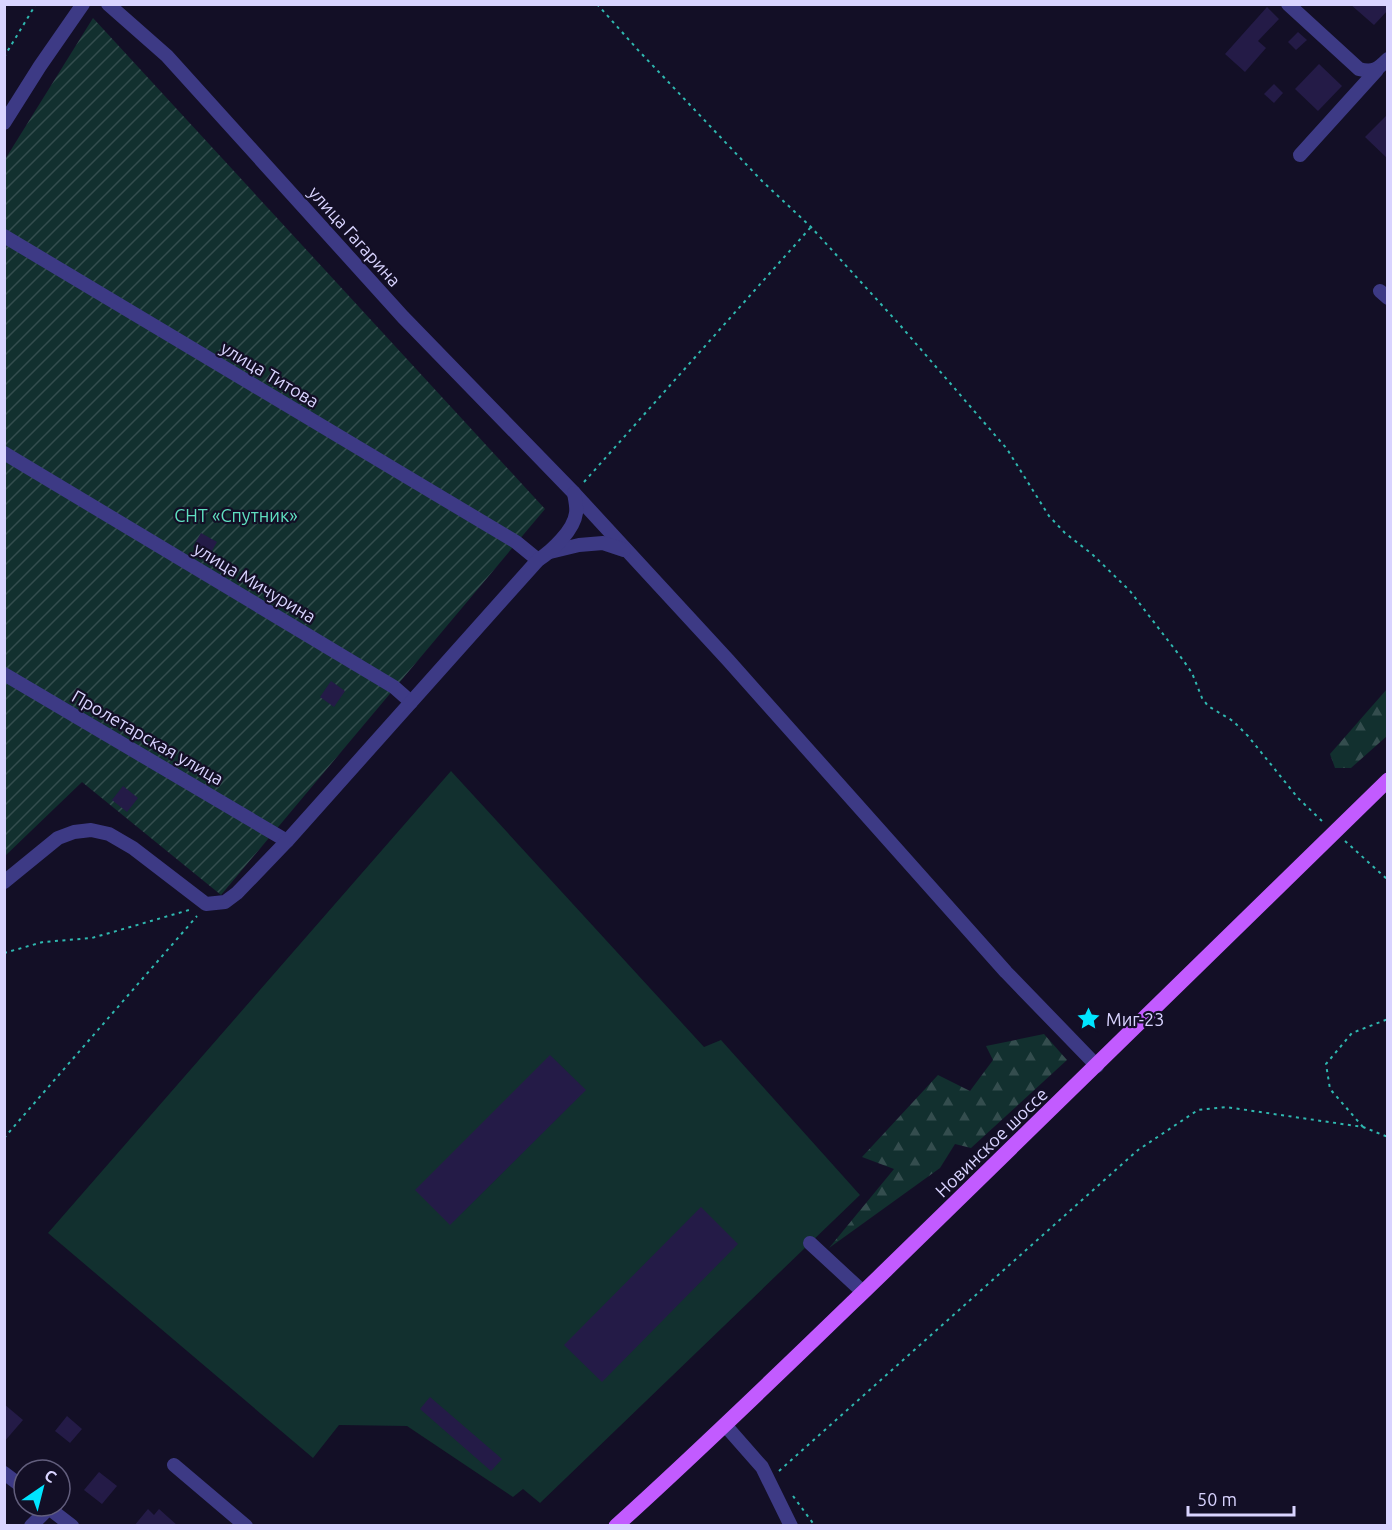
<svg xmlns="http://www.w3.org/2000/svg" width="1392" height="1530" font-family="Ubuntu,sans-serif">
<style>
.forest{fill:url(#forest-firs)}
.garden{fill:url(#garden-furrows)}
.pitch{fill:#12302f}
.building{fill:#241b47}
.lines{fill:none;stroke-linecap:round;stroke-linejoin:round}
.path{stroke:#2fb8b0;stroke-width:2;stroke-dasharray:3 4.5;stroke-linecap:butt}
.minor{stroke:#3d3a85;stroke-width:14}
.major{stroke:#c25bff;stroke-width:15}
.labels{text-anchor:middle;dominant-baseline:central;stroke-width:4.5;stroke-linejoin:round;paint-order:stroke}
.street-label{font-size:18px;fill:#d9d4ff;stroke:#130f26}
.park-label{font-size:18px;fill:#5fe0c0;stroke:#130f26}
.poi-label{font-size:18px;fill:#d9d4ff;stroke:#130f26;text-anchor:start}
</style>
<defs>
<pattern id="forest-firs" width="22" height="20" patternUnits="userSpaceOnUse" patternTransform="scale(1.5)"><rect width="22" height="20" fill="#12302f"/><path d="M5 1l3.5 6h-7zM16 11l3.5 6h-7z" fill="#344d4e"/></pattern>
<pattern id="garden-furrows" width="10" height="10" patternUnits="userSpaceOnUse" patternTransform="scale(1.5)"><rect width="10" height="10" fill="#12302f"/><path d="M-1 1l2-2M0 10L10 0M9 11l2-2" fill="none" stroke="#344d4e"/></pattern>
</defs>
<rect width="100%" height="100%" fill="#130f26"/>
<g class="forest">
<polygon points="1387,689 1387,736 1351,768 1335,768 1330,754"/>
<polygon points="1044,1034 1067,1060 971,1148 955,1144 940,1168 829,1248 894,1169 862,1157 938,1075 970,1091 993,1060 986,1046"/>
</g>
<polygon class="garden" points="93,18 545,509 221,895 82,782 5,856 4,161"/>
<polygon class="pitch" points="451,771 704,1047 721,1040 860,1195 540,1503 523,1489 513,1497 407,1426 339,1425 313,1458 48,1233"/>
<g class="building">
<polygon points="1350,4 1388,4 1388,10 1374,25"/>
<polygon points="1267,7 1279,19 1258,41 1266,48 1245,72 1225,54"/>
<polygon points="1298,32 1307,40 1296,50 1288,42"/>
<polygon points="1319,64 1342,86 1318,111 1295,89"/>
<polygon points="1274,84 1283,93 1274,103 1264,94"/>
<polygon points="1388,114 1388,159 1365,137"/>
<polygon points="201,533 217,542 209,556 193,547"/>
<polygon points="331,681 345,691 334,707 320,697"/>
<polygon points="123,786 138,798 127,812 112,800"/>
<polygon points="550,1055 586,1090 450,1225 415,1190"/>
<polygon points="701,1207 738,1244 602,1382 564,1345"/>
<polygon points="430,1397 502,1459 491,1471 420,1409"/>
<polygon points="4,1404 23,1420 4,1442"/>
<polygon points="67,1416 82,1429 70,1443 55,1431"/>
<polygon points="99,1472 117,1486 102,1504 84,1490"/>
<polygon points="148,1509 154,1515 159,1509 178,1526 134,1526"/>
</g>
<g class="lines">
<g class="path">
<polyline points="597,4 638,50 762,181 811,227 899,324 1007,449 1049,516 1065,533 1092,554 1130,591 1183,660 1192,673 1202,698 1208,706 1233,721 1248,736 1298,798 1323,822"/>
<polyline points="4,57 36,4"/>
<polyline points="584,482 811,227"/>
<polyline points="1345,841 1388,880"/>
<polyline points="4,953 43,942 92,938 189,910"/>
<polyline points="1363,1127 1330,1089 1326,1064 1352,1033 1388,1019"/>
<polyline points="4,1138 197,916"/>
<polyline points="779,1471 1138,1150 1198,1110 1226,1107 1363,1127 1388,1137"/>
<polyline points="793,1496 815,1526"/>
</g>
<g class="minor">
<polyline points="108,4 167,56 403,317 574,493 728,660 1006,972 1097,1066"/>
<path d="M1288 4 1359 69C1373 73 1378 69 1388 59"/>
<polyline points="4,123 40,66 83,4"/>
<polyline points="1300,155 1377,70"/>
<polyline points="4,236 516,542 538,560"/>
<polyline points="1380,291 1388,298"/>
<polyline points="4,453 394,687 411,702"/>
<polyline points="550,552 579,545 603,543 624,550"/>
<polyline points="4,674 287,841"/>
<path d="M4 882 58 838 74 832 91 830 109 834 133 848 206 904 225 902 237 893 287 841 538 560C552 551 574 530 576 513 577 507 575 499 574 493"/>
<polyline points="810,1243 863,1292"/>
<polyline points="725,1425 762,1467 791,1526"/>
<polyline points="174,1465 246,1526"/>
<polyline points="4,1473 24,1488"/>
<polyline points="46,1506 72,1526"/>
<polyline points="31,1526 49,1508"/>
</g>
<path class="major" d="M616 1526C708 1443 797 1356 886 1270 1054 1108 1220 943 1388 780"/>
</g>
<defs>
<symbol id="sight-bare" viewBox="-9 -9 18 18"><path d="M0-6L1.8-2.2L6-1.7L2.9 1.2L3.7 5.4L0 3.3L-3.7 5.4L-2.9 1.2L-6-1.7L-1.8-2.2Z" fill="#00e5ff" stroke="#130f26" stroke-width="2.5" paint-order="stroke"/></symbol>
</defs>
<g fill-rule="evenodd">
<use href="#sight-bare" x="1072" y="1002" width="33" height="33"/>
</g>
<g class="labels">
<g class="street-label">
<text transform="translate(355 236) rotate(48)">улица Гагарина</text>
<text transform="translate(270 374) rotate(31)">улица Титова</text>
<text transform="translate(255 582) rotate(31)">улица Мичурина</text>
<text transform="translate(148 737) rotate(30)">Пролетарская улица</text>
<text transform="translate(991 1142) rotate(-44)">Новинское шоссе</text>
</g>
<g class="park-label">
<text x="236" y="515">СНТ «Спутник»</text>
</g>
<g class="poi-label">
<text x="1106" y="1019">Миг-23</text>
</g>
</g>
<rect width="1392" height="1530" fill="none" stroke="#d9d4ff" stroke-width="12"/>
<g transform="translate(42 1488) rotate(35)"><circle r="28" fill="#130f26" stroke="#625e7d" stroke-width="1.5"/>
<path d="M0-4.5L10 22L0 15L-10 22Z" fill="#00e5ff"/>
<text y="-9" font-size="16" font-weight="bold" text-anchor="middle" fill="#d9d4ff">С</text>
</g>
<path d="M1188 1506v9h106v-9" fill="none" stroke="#d9d4ff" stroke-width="3"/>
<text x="1197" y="1506" font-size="18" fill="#d9d4ff" stroke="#130f26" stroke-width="4.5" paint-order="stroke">50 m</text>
</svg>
